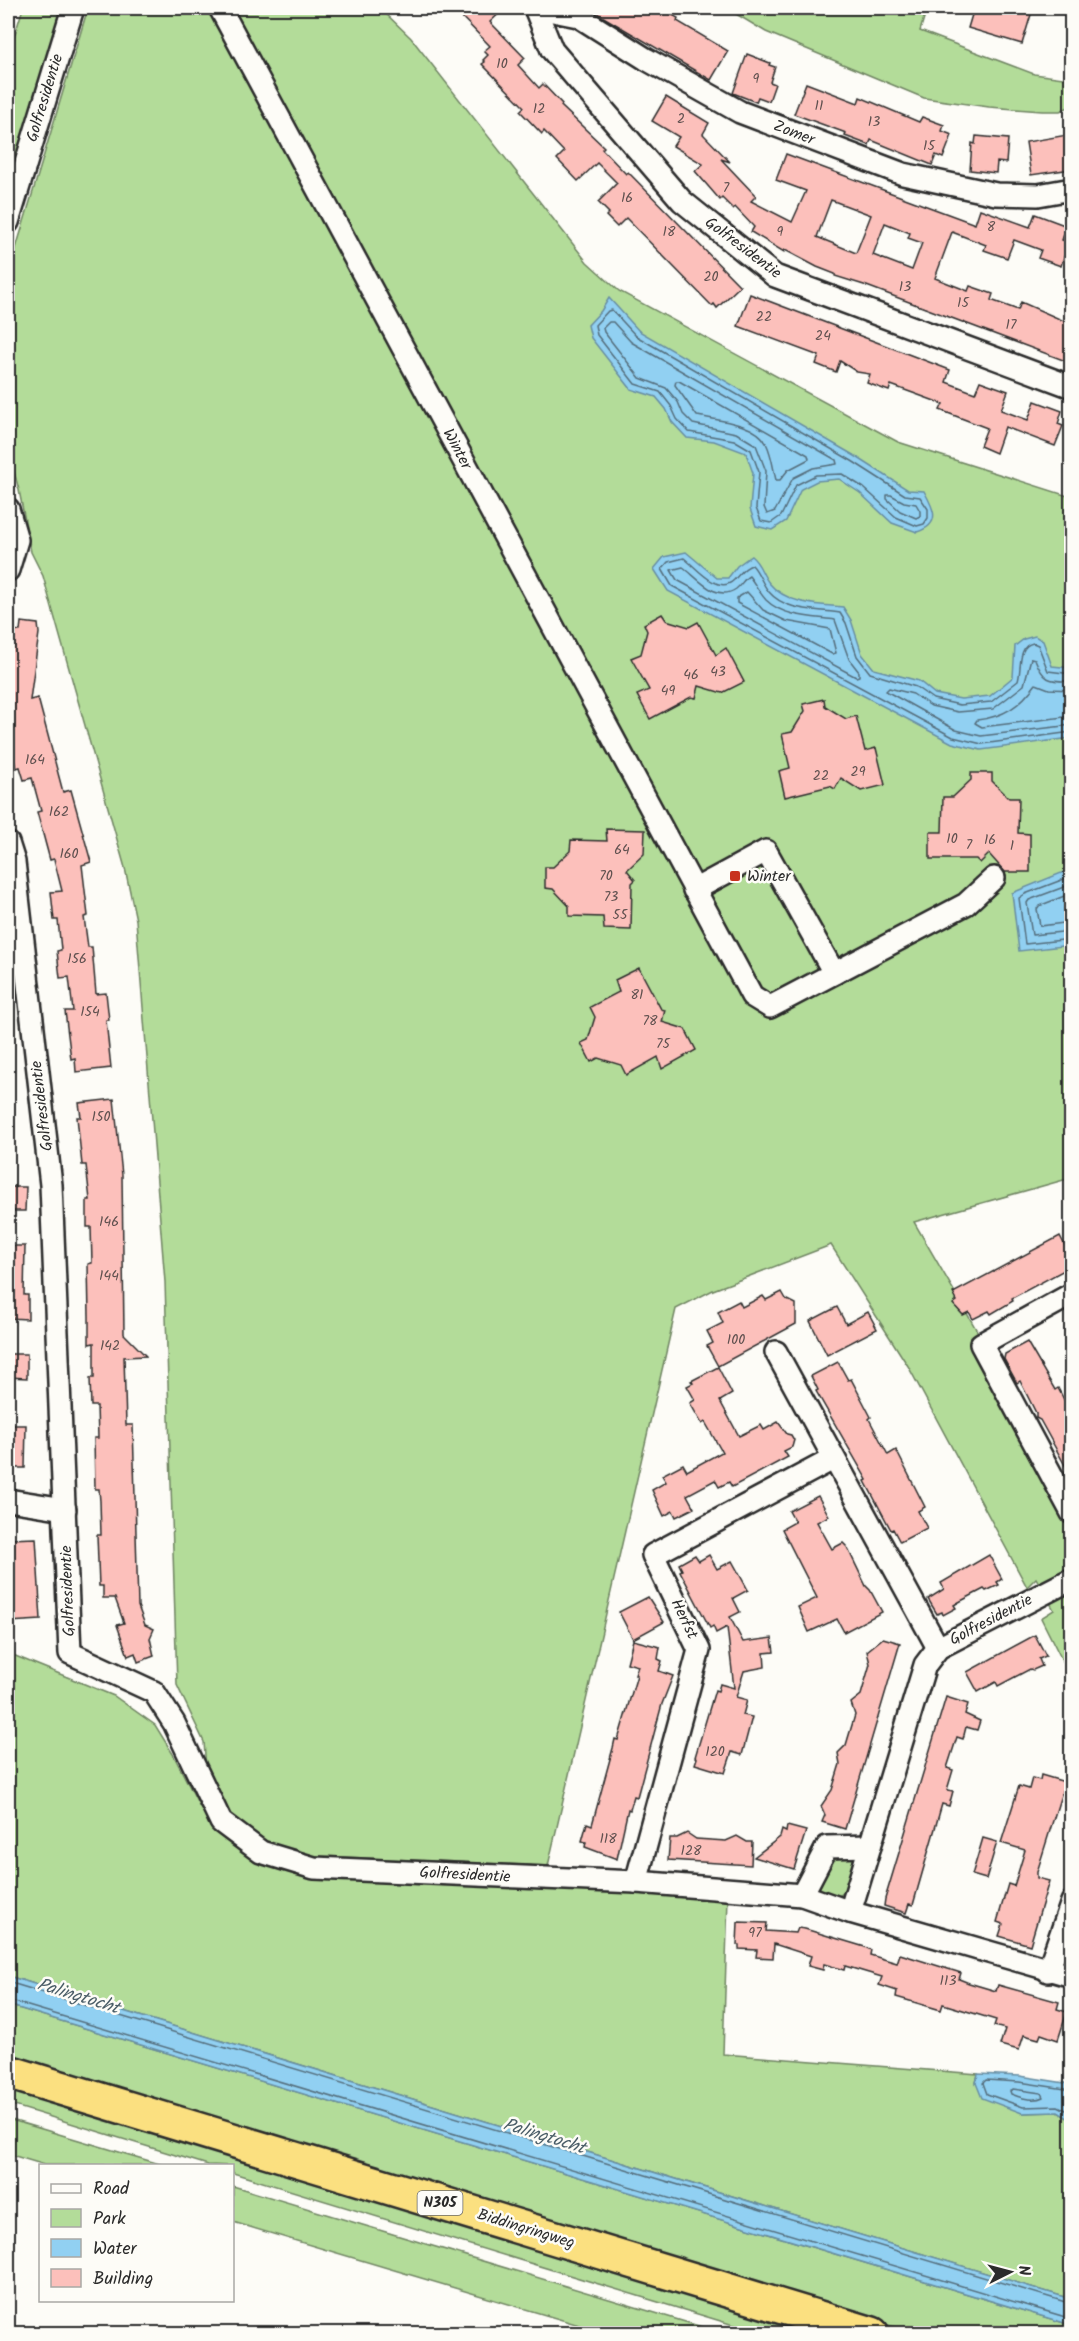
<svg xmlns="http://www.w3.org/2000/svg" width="1079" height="2341" font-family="Kalam,sans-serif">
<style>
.green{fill:#b3dc99;stroke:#6f8462;stroke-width:1.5}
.water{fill:#91d0f2;stroke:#688ea2;stroke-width:1.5}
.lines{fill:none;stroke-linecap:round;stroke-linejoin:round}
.shore{stroke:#546d7b;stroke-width:1.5}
.building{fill:#fcc0bb;stroke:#2b2b2b;stroke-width:1.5;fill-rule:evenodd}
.street-casing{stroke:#2b2b2b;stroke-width:26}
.highway-casing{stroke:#2b2b2b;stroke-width:38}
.street{stroke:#fdfcf7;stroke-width:21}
.highway{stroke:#fbe080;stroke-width:33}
.poi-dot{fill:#c8321e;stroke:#fdfcf7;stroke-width:2}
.labels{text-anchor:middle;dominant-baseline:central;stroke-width:5;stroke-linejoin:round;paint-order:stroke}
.number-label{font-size:14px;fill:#5f504f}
.shield{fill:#fdfcf7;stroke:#6a6a68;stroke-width:1.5}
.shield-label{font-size:15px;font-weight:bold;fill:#2b2b2b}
.street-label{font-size:16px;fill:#2b2b2b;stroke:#fdfcf7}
.poi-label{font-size:16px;fill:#2b2b2b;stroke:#fdfcf7;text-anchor:start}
.water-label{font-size:18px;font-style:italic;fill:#4a5d67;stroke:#fdfcf7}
</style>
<rect width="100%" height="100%" fill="#fdfcf7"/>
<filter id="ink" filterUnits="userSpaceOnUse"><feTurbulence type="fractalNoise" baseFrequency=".0167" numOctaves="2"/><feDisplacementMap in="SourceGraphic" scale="12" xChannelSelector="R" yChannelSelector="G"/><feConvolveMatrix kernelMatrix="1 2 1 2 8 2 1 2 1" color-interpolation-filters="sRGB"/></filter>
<g filter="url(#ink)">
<g class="green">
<polygon points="23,8 64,8 8,197 8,56"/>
<polygon points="88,8 380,8 411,38 587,262 619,291 898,442 1071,497 1071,1178 914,1222 1071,1493 1071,1678 1041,1618 1054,1610 1036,1578 1027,1587 908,1366 831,1245 713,1290 676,1309 548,1866 298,1855 268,1842 242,1828 218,1799 206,1768 204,1742 177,1685 165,1282 136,920 125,868 43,576 31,552 19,490 8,450 8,275"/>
<polygon points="726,8 927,8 920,31 1034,74 1070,79 1071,54 1071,106 1060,111 1042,111 989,107 924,98 766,32"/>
<polygon points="8,1653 114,1696 155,1725 173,1754 200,1807 231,1843 265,1862 302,1876 484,1882 728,1898 723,2054 978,2074 976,2083 1022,2113 1058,2112 1071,2120 1071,2299 8,1976"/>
<path d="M850 1856 857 1863 850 1889 837 1897 813 1891C822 1872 827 1857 850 1856Z"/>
<polygon points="8,2005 1071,2325 1071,2333 915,2333 8,2062"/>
<polygon points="8,2082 847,2333 760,2333 233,2173 232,2166 208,2165 8,2104"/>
<polygon points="8,2119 163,2165 45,2165 8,2154"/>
<polygon points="233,2186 722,2333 606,2333 233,2222"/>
</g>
<g class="water">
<path d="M609 298 639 331 855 456 908 490 924 491C934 509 942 524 917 532L892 523 860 493 839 479 817 481 801 489 786 521 772 530 756 526 750 509 753 473 746 453 714 441 687 438 672 422 666 409 656 397 631 389 591 338 588 325 601 311Z"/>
<path d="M686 552 717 578H728L737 566 751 556C761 564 761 573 769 583 786 604 818 605 843 607L851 620 862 654 874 669 919 681 935 694 961 699 990 696 1013 677 1015 646 1024 639 1035 636 1043 641 1052 666 1071 668V738L981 750 952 743 668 591 654 569 664 557Z"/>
<polygon points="1071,869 1071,945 1019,951 1012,893"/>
<polygon points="8,1976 1071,2299 1071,2325 8,2005"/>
<polygon points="978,2074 1020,2076 1071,2084 1071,2120 1058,2112 1022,2113 982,2098 976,2083"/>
</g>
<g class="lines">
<g class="shore">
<polygon points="612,310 636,336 852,461 905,495 920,497 928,509 928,518 924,524 917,526 896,517 864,488 842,474 816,475 796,485 781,516 771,523 761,521 756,508 759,472 751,450 734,440 689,432 677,419 671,406 660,392 635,384 597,335 595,325 608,311"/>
<polygon points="609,322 613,322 631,342 836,460 837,464 813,468 793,478 775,511 767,514 764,507 766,471 756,445 736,433 693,424 683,414 678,402 666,388 640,378 604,332 603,328"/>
<path d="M676 381H679L808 455 809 459 788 470 780 480H776C773 468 772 455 766 443 756 423 717 420 697 416L675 385Z"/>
<polygon points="887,495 891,495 904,502 916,504 920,511 920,516 916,518 900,511 887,499"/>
<path d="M683 567C697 577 716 603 736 589 741 585 744 579 749 576 755 584 759 592 766 600 783 617 813 617 835 620L849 659 859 672V676L856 677 677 580 671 570Z"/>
<polygon points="747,592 763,610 786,621 830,629 836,653 832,654 737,603 737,598"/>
<path d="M1072 674 1048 671 1038 645 1033 643C1017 646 1022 668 1018 681L991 702 960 705 933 699 916 687 870 673 857 656 846 623 840 613C817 609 786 612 769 592 762 584 759 572 752 565 744 567 740 574 734 580 718 596 696 567 684 558L668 562 662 569 672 586 953 737 982 744 1072 732"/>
<path d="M1072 681C1049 682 1043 680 1035 659L1031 658 1024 685 993 709 958 712 931 706 913 694 889 688 886 691 956 730 981 736 1072 725"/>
<path d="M1072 690 1049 689 1036 684C1020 706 1004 717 977 720L975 723 982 727 1072 716"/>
<polyline points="1072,876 1025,894 1019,898 1025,944 1072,939"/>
<polyline points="1072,884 1029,900 1027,903 1032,935 1072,931"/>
<polyline points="1072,893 1039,906 1037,909 1040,926 1072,922"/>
<polyline points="8,1982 1072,2304"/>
<polyline points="8,2000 1072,2319"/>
<path d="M1013 2089 1041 2093 1043 2097C1034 2102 1021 2098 1011 2094L1010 2091Z"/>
<polyline points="1072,2090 1019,2082 986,2080 983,2083 987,2094 1023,2107 1058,2106 1072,2113"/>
</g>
</g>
<g class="building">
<polygon points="453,8 505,8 490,22 525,58 518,65 539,88 543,84 562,104 561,106 604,147 602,149 626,174 628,172 740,286 717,308 714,304 712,306 626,218 617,227 606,216 609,213 598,202 617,183 597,163 578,181 557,159 564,152 544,131 542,134 520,111 524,107 482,64 485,62 483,60 488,55 484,51 490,46"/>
<polygon points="588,8 660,8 678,18 677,21 728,51 711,80"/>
<polygon points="974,8 1033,8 1022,44 968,28"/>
<polygon points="747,54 770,63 769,65 775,67 770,82 775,84 769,101 758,97 756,102 733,93"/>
<polygon points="806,83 858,103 860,97 919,122 922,117 944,125 942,131 952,135 943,158 936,155 932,165 871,140 869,145 845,136 846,133 794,114"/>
<path d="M666 97 709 123 703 134 730 162 721 159 756 196 751 201 792 222 806 191 776 180 786 154 975 224 980 209 1030 227 1035 214 1067 226 1062 240 1069 242 1061 266 1038 258 1041 250 1014 240 1007 258 984 250 986 245 952 232 935 278 968 291 970 286 993 294 991 300 1018 310 1021 302 1071 324V363L864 285 835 276V274L817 267 785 250 784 252 751 232 754 227 735 207 733 209 722 198 720 200 695 171 703 164 673 146 679 137 652 121ZM831 200 871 215 856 253 817 237ZM885 223 910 233 908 238 922 243 912 270 873 255Z"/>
<polygon points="1067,135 1071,169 1031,175 1026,142"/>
<polygon points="976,136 1008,139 1006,163 997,162 996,173 970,170 972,143 975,144"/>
<polygon points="750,294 950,370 946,382 975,393 980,381 1008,391 1001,410 1028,420 1035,401 1062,411 1058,424 1063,426 1055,446 1005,427 996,453 980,446 987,428 940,410 943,404 891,385 889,391 867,383 870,374 857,372 840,361 836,372 816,364 819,356 738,326"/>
<polygon points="662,614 666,620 689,627 698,622 716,655 726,648 744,682 722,693 699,686 696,698 691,697 650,719 637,695 649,690 631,658 641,654 647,631 644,624"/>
<polygon points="21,622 38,624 39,633 30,700 38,698 63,792 71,790 91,862 82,865 88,916 84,917 88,947 92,947 96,994 106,993 109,1020 106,1020 111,1068 76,1072 75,1058 71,1059 65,1011 73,1011 69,977 60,978 57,951 61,950 58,920 54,920 51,892 62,891 54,859 50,860 43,834 37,812 41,811 32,778 24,780 20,767 16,768 8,735 8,674 13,630 20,631"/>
<polygon points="824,699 825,706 846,719 856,716 865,751 876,748 885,785 861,791 841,778 835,789 830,786 785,797 779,771 790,768 782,734 792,732 805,711 803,704"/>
<polygon points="971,773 992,773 992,781 1009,798 1019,798 1018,833 1030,834 1030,872 1005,872 989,854 980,863 976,859 930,859 930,832 942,832 943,797 953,797 971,780"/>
<polygon points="606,829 645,830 644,854 627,870 635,880 632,883 631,930 604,929 603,917 569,916 569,906 553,889 545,888 545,867 553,867 570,851 571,840 607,841"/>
<polygon points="639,968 661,1009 665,1010 662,1022 685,1029 696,1050 662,1069 658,1057 626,1075 621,1065 598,1058 591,1062 581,1043 588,1040 595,1017 590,1007 619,992 615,980"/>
<polygon points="114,1099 122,1175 124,1334 146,1356 124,1357 126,1425 133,1425 138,1606 145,1625 154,1629 150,1638 154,1656 138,1662 135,1653 128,1656 117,1625 124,1623 115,1598 103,1598 103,1586 99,1586 97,1535 101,1535 100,1501 99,1489 95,1489 94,1438 98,1438 97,1406 91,1406 90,1378 94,1378 94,1343 89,1344 89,1316 88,1264 92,1263 91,1227 87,1227 87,1200 90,1200 86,1165 82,1165 77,1117 81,1117 79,1103"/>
<polygon points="8,1187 26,1187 25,1211 8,1211"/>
<polygon points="1060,1236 1071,1257 1066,1259 1070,1267 1012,1298 1013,1301 991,1314 989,1311 973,1319 969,1312 963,1315 953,1304 957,1301 953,1293"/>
<polygon points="8,1246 25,1246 24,1295 28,1295 28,1319 8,1318"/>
<polygon points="782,1292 786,1299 796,1304 796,1324 718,1366 707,1346 713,1343 707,1331 723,1323 718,1312 739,1301 742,1307 763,1296 766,1300"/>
<polygon points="837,1307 846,1324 868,1312 877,1329 827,1355 810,1321"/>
<polygon points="1027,1342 1055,1390 1058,1388 1071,1413 1071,1476 1040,1420 1036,1418 1036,1413 1020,1381 1017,1383 1004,1359 1005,1354"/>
<polygon points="8,1354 27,1354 27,1378 8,1377"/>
<polygon points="838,1362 848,1380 851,1379 871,1417 869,1419 888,1455 896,1450 925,1507 918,1511 927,1528 900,1542 893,1529 891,1530 865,1481 867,1480 816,1391 818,1390 811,1376"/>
<polygon points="718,1367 732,1394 720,1401 739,1436 761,1425 764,1430 778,1422 787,1434 791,1435 794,1440 792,1447 784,1451 788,1457 732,1487 729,1482 719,1487 715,1480 687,1495 694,1508 676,1517 673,1511 664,1516 652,1490 666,1482 662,1475 683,1464 687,1471 722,1452 705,1422 702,1424 690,1403 695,1400 687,1386 693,1383 691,1381"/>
<polygon points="8,1425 26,1425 25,1468 8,1468"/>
<polygon points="818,1496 829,1516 817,1522 832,1549 843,1543 847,1547 866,1586 870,1590 882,1612 844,1632 837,1619 809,1632 798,1607 817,1598 782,1529 795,1522 789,1511"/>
<polygon points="36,1538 41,1620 9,1622 8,1539"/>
<polygon points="695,1555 699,1561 709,1555 717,1569 732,1561 748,1590 733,1598 740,1612 730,1617 743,1642 772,1638 774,1652 764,1653 765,1667 744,1671 736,1697 747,1700 743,1715 752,1717 742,1755 732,1752 725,1773 695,1764 697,1758 695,1757 715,1690 718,1691 720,1684 734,1688 727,1627 716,1633 713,1626 710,1628 680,1571 682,1570 679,1564"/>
<polygon points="989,1555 1002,1579 997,1582 999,1585 986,1591 984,1589 959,1602 954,1605 956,1608 943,1615 942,1612 937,1614 928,1599 944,1589 941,1583"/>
<polygon points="648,1597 664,1622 633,1639 619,1612"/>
<polygon points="1035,1635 1046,1656 1039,1659 1042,1666 1033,1670 1030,1669 998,1686 996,1682 978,1692 967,1672"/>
<polygon points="883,1638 900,1643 845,1829 822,1822 825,1815 821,1806 832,1790 840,1764 838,1753 846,1745 855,1715 851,1703 861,1695 870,1664 867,1651"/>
<polygon points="633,1640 660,1647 658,1659 662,1661 659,1671 673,1676 662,1704 637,1797 634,1796 630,1810 628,1809 617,1859 585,1847 586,1842 582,1841 587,1823 592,1825 613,1748 615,1739 618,1740 637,1675 635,1675 638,1666 627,1663"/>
<polygon points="946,1697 968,1704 965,1714 980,1721 977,1730 966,1727 963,1739 957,1737 947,1768 953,1770 947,1790 953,1791 949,1806 942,1804 913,1905 909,1904 906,1913 884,1906 885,1899"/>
<polygon points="1041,1775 1065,1782 1037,1872 1037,1878 1049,1881 1030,1945 999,1936 1003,1924 997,1922 1008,1884 1014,1886 1025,1850 1001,1843 1019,1786 1029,1789 1032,1778 1040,1780"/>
<polygon points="787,1826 806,1831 794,1869 754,1857 780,1837 782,1830 786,1832"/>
<polygon points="687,1833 696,1839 726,1841 737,1836 747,1842 752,1842 751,1865 668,1860 670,1838 677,1838"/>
<polygon points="983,1838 997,1842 986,1879 972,1875"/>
<polygon points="738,1922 767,1923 766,1931 796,1933 798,1928 805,1929 865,1947 871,1950 870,1955 897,1963 900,1954 961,1973 959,1979 969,1983 996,1991 998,1985 1059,2002 1057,2009 1067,2012 1058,2040 1041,2034 1039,2039 1024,2035 1019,2050 1000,2045 1005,2029 994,2026 996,2020 943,2004 941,2010 896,1997 897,1991 879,1985 882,1977 845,1966 844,1970 824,1964 823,1970 808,1966 811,1956 774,1944 773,1958 756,1957 757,1950 739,1949 739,1945 737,1945"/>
</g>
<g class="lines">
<defs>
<g id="street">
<polyline points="220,8 752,996 770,1007 966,904 994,878"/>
<polyline points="535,8 552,50 682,201 775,276 1072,387"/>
<polyline points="538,8 578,16 646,59 740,112 903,174 996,194 1038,195 1072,189"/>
<polyline points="8,222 73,8"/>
<polyline points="8,509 17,540 8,570"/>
<polyline points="8,843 14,862 51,1185 70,1653 154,1692 174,1723 221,1822 261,1852 314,1868 636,1882 802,1895 850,1912 925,1665 938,1648 1072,1579"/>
<polyline points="694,890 766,851 834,973"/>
<polyline points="1072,1294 981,1344 1072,1513"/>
<polyline points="776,1352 938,1648"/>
<polyline points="8,1500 65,1509"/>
<polyline points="636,1882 699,1650 653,1555 833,1459"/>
<polyline points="802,1895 827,1847 870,1846"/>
<polyline points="850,1912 1072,1976"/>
<polyline points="1048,1971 1072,1902"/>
</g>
<polyline id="highway" points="8,2072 872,2334"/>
</defs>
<use href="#street" class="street-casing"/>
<use href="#highway" class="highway-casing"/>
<use href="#street" class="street"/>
<use href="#highway" class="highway"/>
</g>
</g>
<rect class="poi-dot" x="729" y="870" width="12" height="12" rx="3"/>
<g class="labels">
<g class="number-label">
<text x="502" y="64">10</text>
<text x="756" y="79">9</text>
<text x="819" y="106">11</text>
<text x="539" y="109">12</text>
<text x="681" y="119">2</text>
<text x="874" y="122">13</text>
<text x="929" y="146">15</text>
<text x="726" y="188">7</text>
<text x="627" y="198">16</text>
<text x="991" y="227">8</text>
<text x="669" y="232">18</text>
<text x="780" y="232">9</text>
<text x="711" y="277">20</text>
<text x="905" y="287">13</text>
<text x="963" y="303">15</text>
<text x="764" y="317">22</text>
<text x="1011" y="325">17</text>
<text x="823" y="336">24</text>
<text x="718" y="672">43</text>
<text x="691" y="675">46</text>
<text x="668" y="691">49</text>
<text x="35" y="760">164</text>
<text x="858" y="772">29</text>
<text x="821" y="776">22</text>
<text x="59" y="812">162</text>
<text x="952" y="839">10</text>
<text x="990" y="840">16</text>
<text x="969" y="845">7</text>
<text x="1012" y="846">1</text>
<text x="622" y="850">64</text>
<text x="69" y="854">160</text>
<text x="606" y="876">70</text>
<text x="611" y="897">73</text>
<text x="620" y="915">55</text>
<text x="77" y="959">156</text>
<text x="637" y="995">81</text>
<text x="90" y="1012">154</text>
<text x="650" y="1021">78</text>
<text x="663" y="1044">75</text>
<text x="101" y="1117">150</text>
<text x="109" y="1222">146</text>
<text x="109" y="1276">144</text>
<text x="736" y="1340">100</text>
<text x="110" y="1346">142</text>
<text x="715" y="1752">120</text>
<text x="608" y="1839">118</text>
<text x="691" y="1851">128</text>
<text x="755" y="1933">97</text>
<text x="948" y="1981">113</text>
</g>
<rect class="shield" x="417.5" y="2191" width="45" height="24" rx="4.5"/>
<g class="shield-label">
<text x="440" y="2203">N305</text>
</g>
<g class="street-label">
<text transform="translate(45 98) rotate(-73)">Golfresidentie</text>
<text transform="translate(794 133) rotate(21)">Zomer</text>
<text transform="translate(743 248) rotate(37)">Golfresidentie</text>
<text transform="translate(457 449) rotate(62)">Winter</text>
<text transform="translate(42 1106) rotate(-97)">Golfresidentie</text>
<text transform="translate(68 1591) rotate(-92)">Golfresidentie</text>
<text transform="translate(684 1619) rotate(64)">Herfst</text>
<text transform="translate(991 1620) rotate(-28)">Golfresidentie</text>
<text transform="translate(465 1875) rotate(3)">Golfresidentie</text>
<text transform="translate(526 2229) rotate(17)">Biddingringweg</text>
</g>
<g class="poi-label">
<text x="747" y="876">Winter</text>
</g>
<g class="water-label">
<text transform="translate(78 1997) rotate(17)">Palingtocht</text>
<text transform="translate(544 2137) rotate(17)">Palingtocht</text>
</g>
</g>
<rect width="1079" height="2341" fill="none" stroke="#fdfcf7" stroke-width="30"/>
<rect x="15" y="15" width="1049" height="2311" fill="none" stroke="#2b2b2b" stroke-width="2" filter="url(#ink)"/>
<rect x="39" y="2164" width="195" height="138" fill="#fdfcf7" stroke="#a9a8a5" stroke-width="1.5"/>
<rect x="51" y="2184" width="30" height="9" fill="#fdfcf7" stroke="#a9a8a5" stroke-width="1.5"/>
<text x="93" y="2194" font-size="18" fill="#2b2b2b">Road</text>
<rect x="51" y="2209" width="30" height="18" fill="#b3dc99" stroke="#a9a8a5" stroke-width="1.5"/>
<text x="93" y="2224" font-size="18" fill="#2b2b2b">Park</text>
<rect x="51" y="2239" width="30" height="18" fill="#91d0f2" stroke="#a9a8a5" stroke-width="1.5"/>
<text x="93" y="2254" font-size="18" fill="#2b2b2b">Water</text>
<rect x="51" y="2269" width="30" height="18" fill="#fcc0bb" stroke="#a9a8a5" stroke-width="1.5"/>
<text x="93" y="2284" font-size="18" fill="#2b2b2b">Building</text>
<g transform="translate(1010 2272) rotate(84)" stroke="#fdfcf7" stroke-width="4.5" paint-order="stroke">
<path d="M0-4.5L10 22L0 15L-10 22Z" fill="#2b2b2b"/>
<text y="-9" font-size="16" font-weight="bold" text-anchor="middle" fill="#2b2b2b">N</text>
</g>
</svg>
